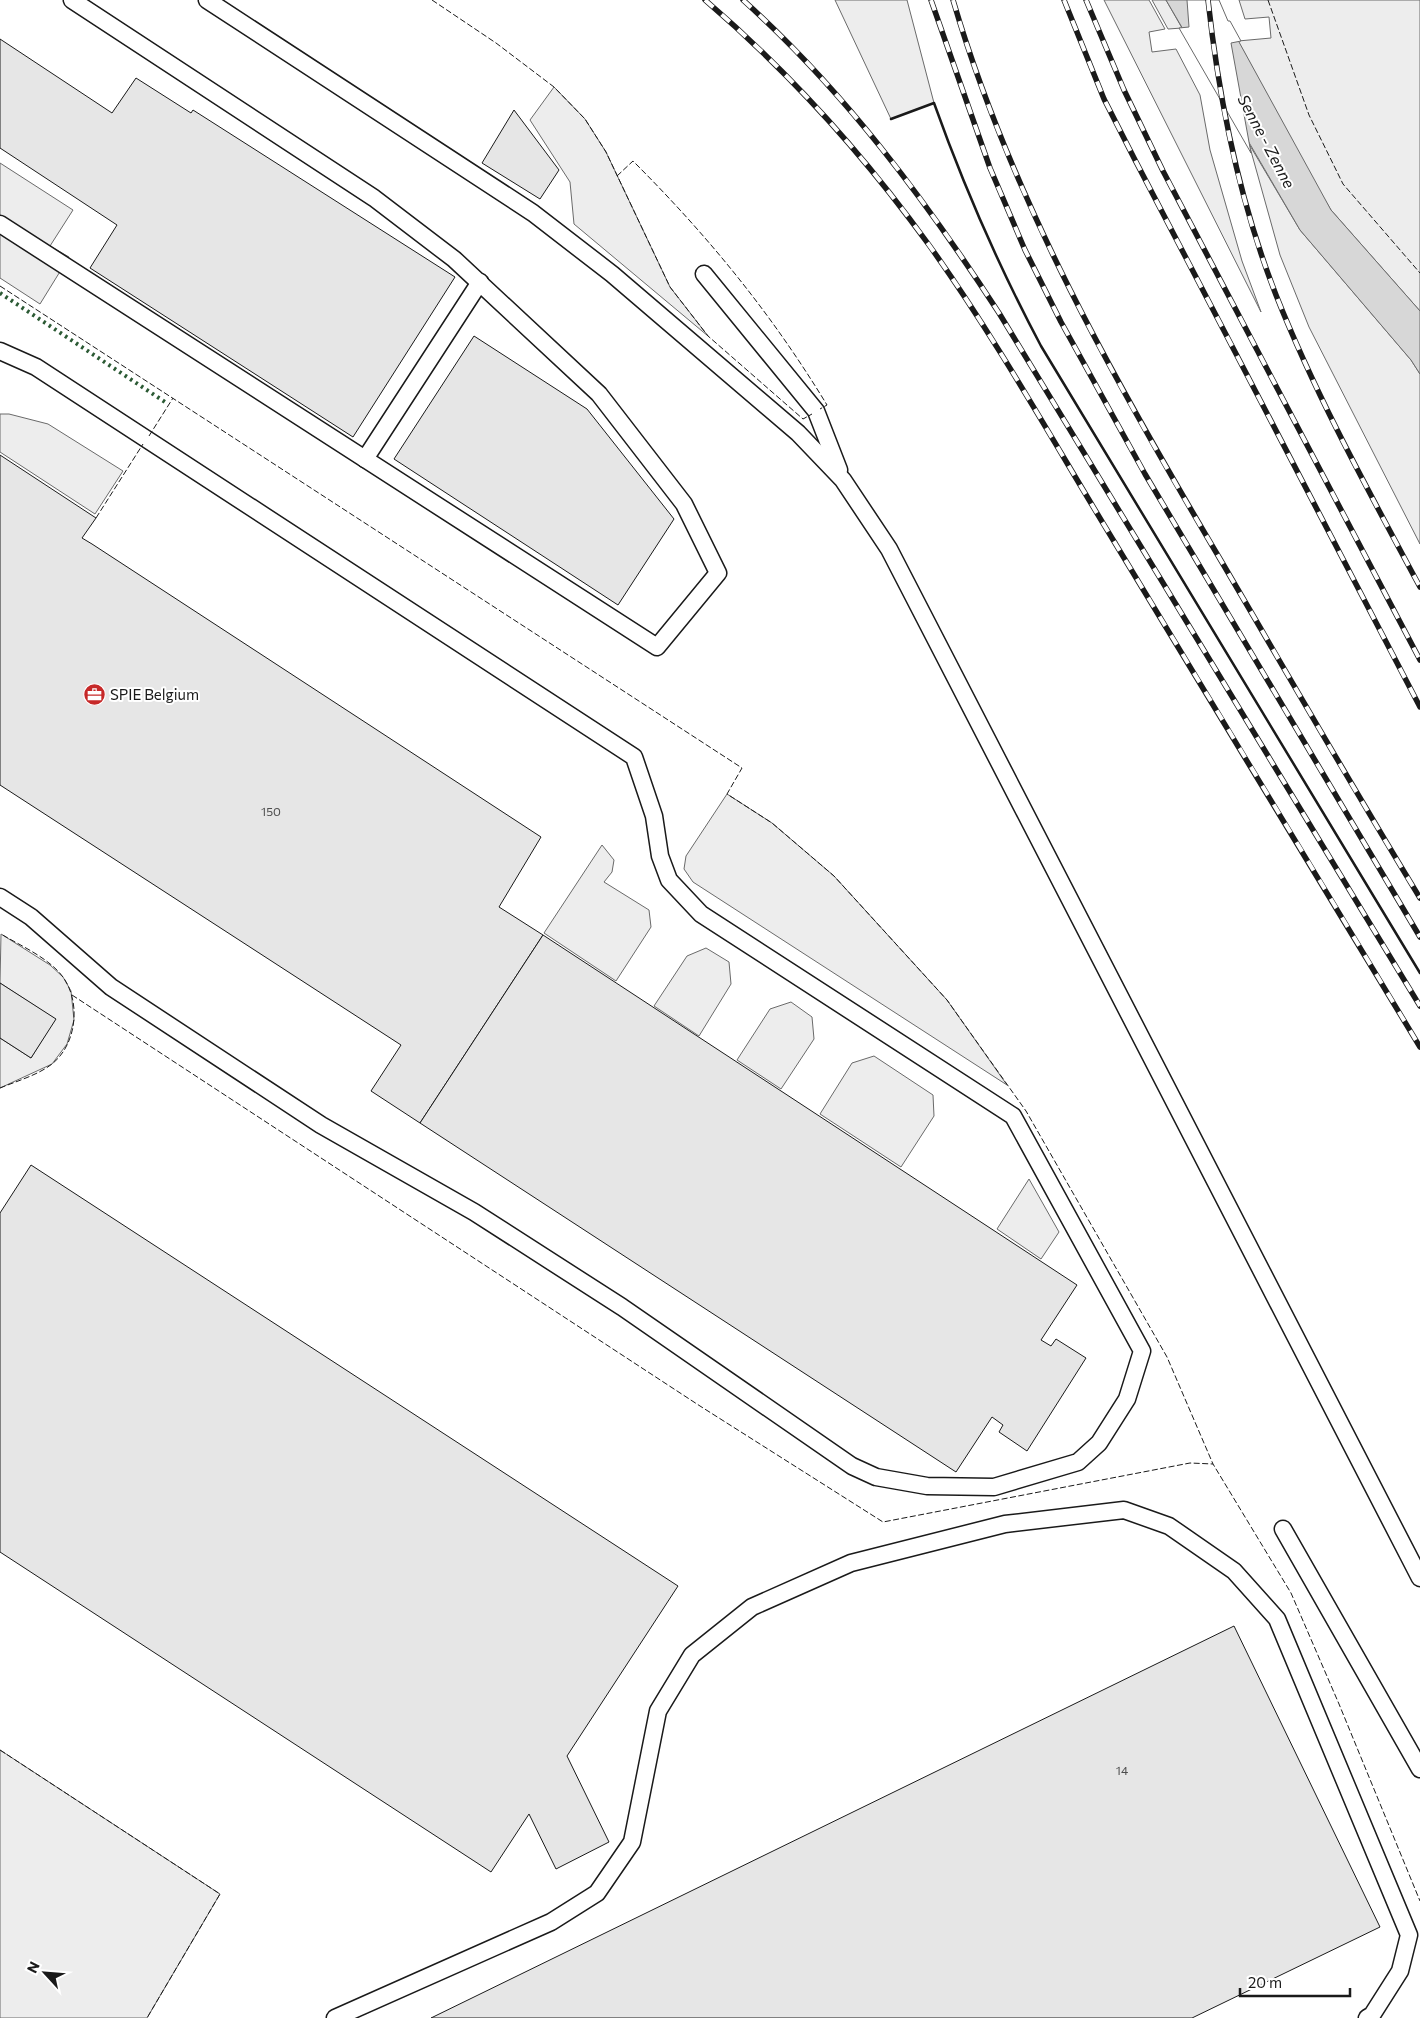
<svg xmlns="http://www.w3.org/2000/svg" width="1420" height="2018" font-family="Commissioner,sans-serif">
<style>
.built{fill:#ededed;stroke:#6a6a6a}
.water{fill:#d7d7d7;stroke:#6a6a6a}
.pier{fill:#fff;stroke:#6a6a6a}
.building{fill:#e6e6e6;stroke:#1a1a1a}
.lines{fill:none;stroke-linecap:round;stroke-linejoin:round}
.lane-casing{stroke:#1a1a1a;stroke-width:19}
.lane{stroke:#fff;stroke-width:16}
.rail-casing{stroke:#1a1a1a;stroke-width:5.5}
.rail{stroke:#fff;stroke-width:4;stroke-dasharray:11;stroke-linecap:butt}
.hedge{stroke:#2b5a34;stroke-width:4;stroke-dasharray:2.5 4;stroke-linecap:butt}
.fence{stroke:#1a1a1a;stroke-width:1;stroke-dasharray:6 2.5;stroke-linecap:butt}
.wall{stroke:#1a1a1a;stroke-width:2.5}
.labels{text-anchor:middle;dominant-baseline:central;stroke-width:4;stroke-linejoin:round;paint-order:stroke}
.number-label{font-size:12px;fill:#4d4d4d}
.poi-label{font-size:15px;fill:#1a1a1a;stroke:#fff;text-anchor:start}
.water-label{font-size:16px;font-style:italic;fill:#1a1a1a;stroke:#fff}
</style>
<rect width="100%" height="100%" fill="#fff"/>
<g class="built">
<polygon points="835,0 907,0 934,103 891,119"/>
<polygon points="1104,0 1149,0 1165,29 1149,32 1152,52 1176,49 1200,95 1210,150 1242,261 1261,312"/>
<polygon points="1152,0 1166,0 1182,28 1168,29"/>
<polygon points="1239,0 1420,0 1420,311 1331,210 1317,187 1238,41 1271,38 1269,17 1245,19"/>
<polygon points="554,87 585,119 606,152 670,287 708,336 574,224 570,182 530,120"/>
<polygon points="1249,144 1300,230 1411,360 1420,374 1420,544 1309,327 1280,255"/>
<polygon points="0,163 73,210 50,246 69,257 40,304 0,278"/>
<polygon points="0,414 9,414 48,424 123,471 95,514 0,452"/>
<polygon points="727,794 772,823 834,876 947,1000 1007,1085 693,882 684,869 686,856"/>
<polygon points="602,845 614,860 612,872 604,882 649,910 651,927 616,981 544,933"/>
<polygon points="1,934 50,965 63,977 71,991 74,1020 67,1044 52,1064 0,1088 0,1038 31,1058 55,1019 0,983"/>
<polygon points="706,948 729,962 731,984 699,1036 654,1006 687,956"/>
<polygon points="791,1002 812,1017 814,1039 781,1089 737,1060 770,1009"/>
<polygon points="874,1056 933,1095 934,1116 901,1167 820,1114 852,1063"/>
<polygon points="1029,1179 1059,1232 1041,1259 997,1229"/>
<polygon points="0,1750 220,1894 147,2018 0,2018"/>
</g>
<polygon class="water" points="1166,0 1216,0 1331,210 1420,311 1420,374 1411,360 1300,230"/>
<polygon class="pier" points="1187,0 1219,0 1228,21 1230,21 1241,41 1231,43 1251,153 1179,28 1189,27"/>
<g class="building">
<polygon points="0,39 112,113 136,78 191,113 193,110 455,277 353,437 90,268 117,225 0,148"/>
<polygon points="514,110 559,170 540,199 482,163"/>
<polygon points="474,336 587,409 674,519 618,605 394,459"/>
<polygon points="0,455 96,518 82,538 92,544 541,837 499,907 543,935 420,1123 371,1091 401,1045 0,785"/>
<polygon points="543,935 1077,1285 1041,1340 1051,1346 1056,1339 1086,1358 1027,1451 999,1432 1003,1425 992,1417 956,1472 420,1123"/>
<polygon points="0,983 56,1019 31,1058 0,1038"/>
<polygon points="31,1165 678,1586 567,1756 609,1842 556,1869 529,1814 491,1872 0,1552 0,1213"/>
<polygon points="1234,1626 1380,1927 1192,2018 431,2018"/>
</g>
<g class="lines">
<defs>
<g id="lane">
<polyline points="207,0 533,213 612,274 798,433 843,480 889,549 1420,1578"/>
<polyline points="0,224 657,647 718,573 684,504 599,394 454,259 374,198 72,0"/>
<polyline points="704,274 816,411 839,470"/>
<polyline points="0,351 36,367 634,757 654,816 660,856 669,880 701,914 1013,1116 1142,1351 1127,1399 1099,1443 1078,1462 994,1487 927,1486 876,1477 852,1466 622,1307 474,1212 321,1125 111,987 31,917 0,897"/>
<polyline points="365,459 480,282"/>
<polyline points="1283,1529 1420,1769"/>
<polyline points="335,2018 551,1922 597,1893 632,1842 658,1711 692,1655 752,1607 851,1563 1005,1524 1124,1510 1169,1526 1234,1571 1277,1619 1409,1935 1400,1971 1372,2015 1367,2018"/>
</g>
</defs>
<use href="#lane" class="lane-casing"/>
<use href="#lane" class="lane"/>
<defs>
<g id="rail">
<path d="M705 0C789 72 864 155 929 245 997 340 1054 443 1115 543 1217 711 1319 879 1420 1047"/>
<path d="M743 0C844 91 925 199 999 313L1420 1006"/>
<polyline points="931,0 990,168 1025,250 1061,322 1145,474 1420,937"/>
<path d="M953 0C1012 201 1117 385 1223 564 1288 675 1353 788 1420 898"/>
<polyline points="1064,0 1104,99 1134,158 1420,707"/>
<polyline points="1086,0 1124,90 1163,171 1420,660"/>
<path d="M1208 0C1219 101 1239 200 1276 295 1316 396 1369 492 1420 587"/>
</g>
</defs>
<use href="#rail" class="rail-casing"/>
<use href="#rail" class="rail"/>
<polyline class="hedge" points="0,293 165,402"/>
<g class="fence">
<polyline points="432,0 496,43 554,87 585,119 606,152 670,287 708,336 803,419 812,414"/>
<polyline points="1268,0 1309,115 1343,184 1420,273"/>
<path d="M617 176 633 161C709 237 771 313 827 405L820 409"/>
<polyline points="0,286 742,768 727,794 772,823 834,876 947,1000 1026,1111 1167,1357 1213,1464 1291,1593 1339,1704 1420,1901"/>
<polyline points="149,436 173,398"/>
<polyline points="96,518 143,444"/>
<polyline points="72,995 700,1406 883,1522 1190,1463 1213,1464"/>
<path d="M0 1088C17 1081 38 1075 52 1064 77 1044 81 1002 63 977 49 958 21 946 1 934"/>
<polyline points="0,1750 220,1894 147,2018"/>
</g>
<path class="wall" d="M891 119 934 103C964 187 999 267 1041 346L1420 973"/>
</g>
<defs>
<symbol id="office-disc" viewBox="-11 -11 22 22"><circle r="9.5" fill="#c62828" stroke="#fff"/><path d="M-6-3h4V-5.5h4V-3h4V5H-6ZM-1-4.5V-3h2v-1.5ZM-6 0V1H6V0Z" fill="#fff"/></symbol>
</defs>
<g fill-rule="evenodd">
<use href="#office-disc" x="82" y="682" width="25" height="25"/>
</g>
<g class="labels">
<g class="number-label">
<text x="271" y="811">150</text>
<text x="1122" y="1770">14</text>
</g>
<g class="poi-label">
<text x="110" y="694">SPIE Belgium</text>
</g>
<g class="water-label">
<text transform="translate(1267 141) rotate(62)">Senne - Zenne</text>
</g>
</g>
<g transform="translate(45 1973) rotate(296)" stroke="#ffffff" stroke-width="4" paint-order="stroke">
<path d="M0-4L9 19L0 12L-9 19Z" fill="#1a1a1a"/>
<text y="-8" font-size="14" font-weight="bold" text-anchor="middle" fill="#1a1a1a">N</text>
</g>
<path d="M1240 1988v8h110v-8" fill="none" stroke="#1a1a1a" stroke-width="2.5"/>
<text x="1248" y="1988" font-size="15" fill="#1a1a1a" stroke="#ffffff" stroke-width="4" paint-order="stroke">20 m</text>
</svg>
